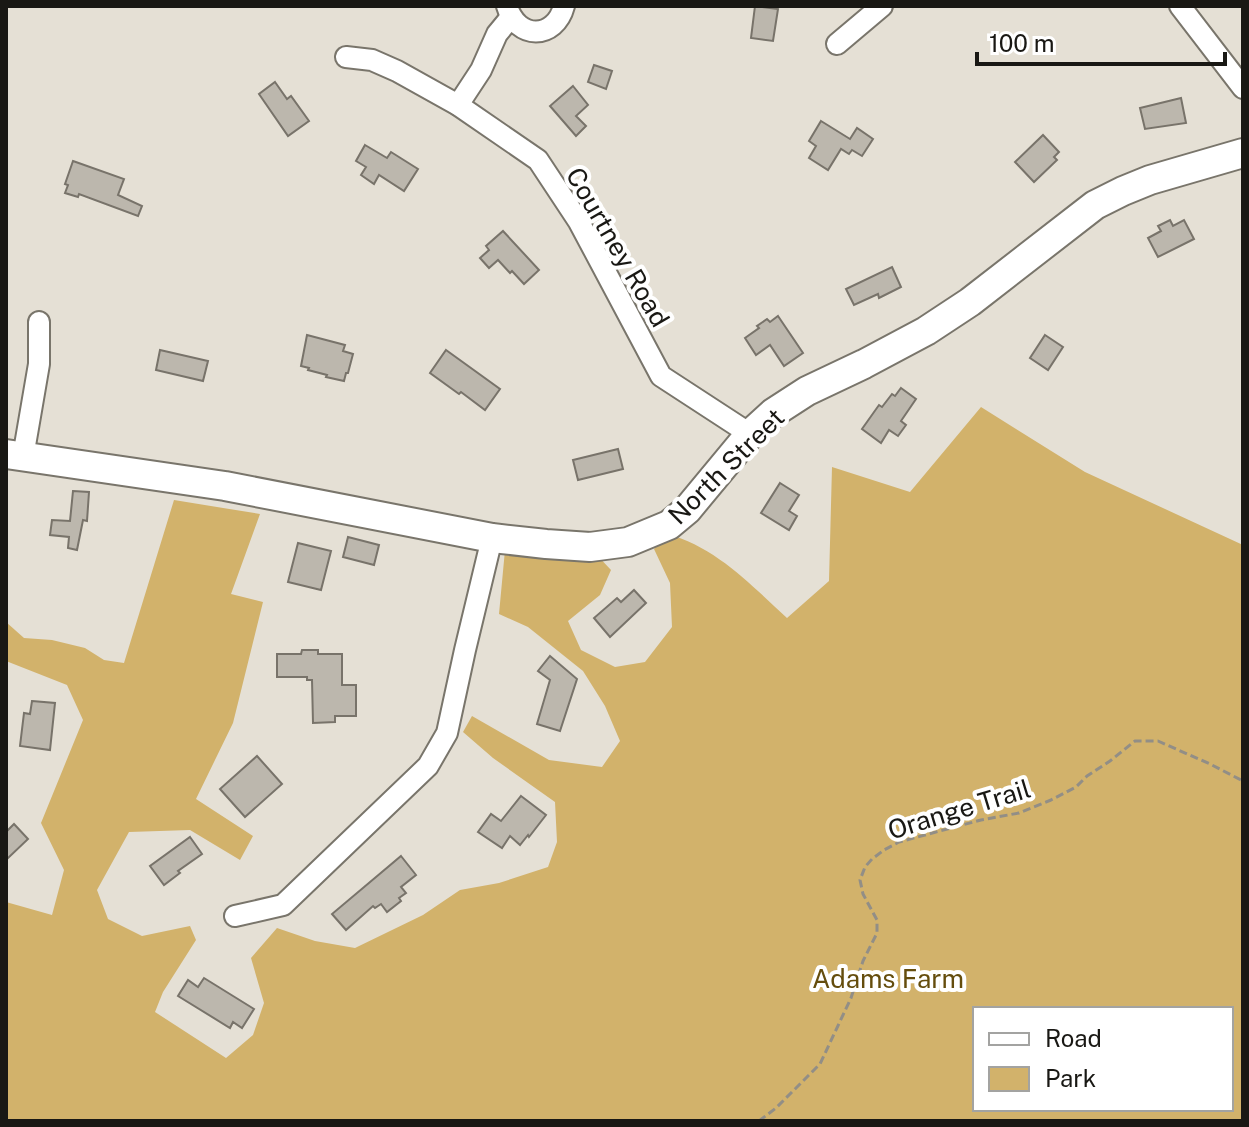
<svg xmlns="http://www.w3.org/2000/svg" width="1249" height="1127" font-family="'Public Sans',sans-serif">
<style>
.green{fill:#d2b26b;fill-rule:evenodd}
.building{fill:#bcb7ad;stroke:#78736a;stroke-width:2}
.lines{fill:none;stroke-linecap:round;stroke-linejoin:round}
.street-casing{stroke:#79756b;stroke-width:24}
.secondary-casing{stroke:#79756b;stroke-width:32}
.path{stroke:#928e86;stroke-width:3;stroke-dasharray:8 4;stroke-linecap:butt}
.street{stroke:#fff;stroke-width:20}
.secondary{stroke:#fff;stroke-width:28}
.labels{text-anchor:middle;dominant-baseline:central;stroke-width:8;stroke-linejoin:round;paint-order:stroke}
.street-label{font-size:26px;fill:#191814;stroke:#fff}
.park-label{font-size:26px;fill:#654d0d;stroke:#fff}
</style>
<rect width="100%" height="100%" fill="#e5e0d5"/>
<path class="green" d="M981 407 1085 472 1243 545V1121H6V902L52 915 64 870 41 823 83 720 67 685 6 661V622L24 638 52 640 85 648 104 660 124 663 174 500 260 514 231 594 263 602 233 723 196 799 253 836 240 860 190 830 129 832 97 890 108 919 142 936 190 926 196 940 163 992 155 1012 226 1058 253 1035 264 1003 251 958 277 928 315 941 355 948 423 915 460 890 499 883 548 867 557 842 555 802 493 758 463 732 472 716 549 760 602 767 620 741 605 706 583 671 528 627 499 614 505 550 596 554 611 570 600 595 568 621 581 650 615 667 645 662 672 627 670 583 654 549 667 534C716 547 751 585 787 618L829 581 832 467 910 492ZM975 1009H1231V1109H975Z"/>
<g class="building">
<polygon points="755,6 778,9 773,41 751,38"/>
<polygon points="594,65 612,71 606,89 588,82"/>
<polygon points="275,82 287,99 291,96 309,121 288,136 259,94"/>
<polygon points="573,86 588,105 576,116 586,126 576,136 550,106"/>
<polygon points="1181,98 1186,123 1145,129 1140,108"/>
<polygon points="821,121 850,139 857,128 873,139 862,156 852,150 849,154 841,149 828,170 809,158 816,146 809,141"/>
<polygon points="1043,135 1059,152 1054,157 1057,160 1034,182 1015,162"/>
<polygon points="365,145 387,158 391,152 418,169 404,191 379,175 374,184 361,175 366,167 356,161"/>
<polygon points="73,161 124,179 118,195 142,206 138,216 79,194 78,197 65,193 68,185 65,184"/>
<polygon points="1170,220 1173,226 1184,220 1194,239 1158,257 1148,238 1161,231 1158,226"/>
<polygon points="503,231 539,270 524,284 512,271 510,273 498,260 489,268 480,258 489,250 486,246"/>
<polygon points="892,267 901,287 879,298 878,294 854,305 846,289"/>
<polygon points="778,316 803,353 784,366 770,345 756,355 745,338 759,328 757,326 767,319 770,322"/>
<polygon points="307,335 345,345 343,351 353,354 348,373 346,373 344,381 326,377 327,375 308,370 309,368 301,366"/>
<polygon points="1045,335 1063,347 1048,370 1030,358"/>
<polygon points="160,350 208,361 203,381 156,370"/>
<polygon points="446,350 500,389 485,410 461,392 459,394 430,373"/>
<polygon points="901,388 916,399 901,421 906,425 898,436 889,430 881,443 862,429 879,405 882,407 892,394 895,396"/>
<polygon points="618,449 623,469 578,480 573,460"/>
<polygon points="780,483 799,495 789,511 797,516 789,530 761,513"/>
<polygon points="73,491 89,492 87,521 83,520 77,550 68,548 69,537 50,535 52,520 70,521"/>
<polygon points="348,537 379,545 374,565 343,557"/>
<polygon points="298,543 331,551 321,590 288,582"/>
<polygon points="634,590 646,603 610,637 594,618 617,598 621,602"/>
<polygon points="302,650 318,650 318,654 342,654 342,685 356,685 356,716 335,716 335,722 313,723 312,680 307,680 307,677 277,677 277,654 301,654"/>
<polygon points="550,656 577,679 560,731 537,724 550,680 538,671"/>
<polygon points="32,701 55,703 50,750 20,746 24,713 30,714"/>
<polygon points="257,756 282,784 245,817 220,789"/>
<polygon points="521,796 546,815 529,837 528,835 520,845 510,836 502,848 478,832 491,814 501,821"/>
<polygon points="14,824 28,839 6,860 6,832"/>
<polygon points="190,837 202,854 178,871 180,873 164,885 150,866"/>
<polygon points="401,856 416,875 401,887 406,893 399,898 401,901 387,912 381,904 375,908 373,906 346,930 332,914"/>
<polygon points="204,978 254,1009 242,1028 233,1022 230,1028 178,996 188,980 198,987"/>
</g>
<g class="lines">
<defs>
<g id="street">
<path d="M507 6C517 40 555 40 564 6"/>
<polyline points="1180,6 1243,88"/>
<polyline points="837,44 882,6"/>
<polyline points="346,57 372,60 397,71 458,105 538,160 579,222 661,376 750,434"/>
<polyline points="458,105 481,70 497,34 511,17"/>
<polyline points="23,457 39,364 39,322"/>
<polyline points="235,916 283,905 428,766 447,733 465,650 492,538"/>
</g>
<polyline id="secondary" points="6,454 225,486 492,538 546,544 590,547 628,542 669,525 687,510 750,434 773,413 807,391 864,364 926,331 970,302 1095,205 1123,191 1150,180 1243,153"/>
</defs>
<use href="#street" class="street-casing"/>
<use href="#secondary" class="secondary-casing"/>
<polyline class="path" points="759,1121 776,1108 820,1064 851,998 863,961 877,933 877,920 863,894 860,880 865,867 872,859 884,850 899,842 981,820 1019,813 1051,800 1076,787 1087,776 1110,761 1135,741 1158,741 1210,764 1243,781"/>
<use href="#street" class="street"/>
<use href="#secondary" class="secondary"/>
</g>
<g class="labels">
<g class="street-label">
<text transform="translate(618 247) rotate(60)">Courtney Road</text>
<text transform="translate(726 466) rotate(-45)">North Street</text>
<text transform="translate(959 809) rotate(-17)">Orange Trail</text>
</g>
<g class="park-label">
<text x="888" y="978">Adams Farm</text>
</g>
</g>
<rect width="1249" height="1127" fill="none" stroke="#191814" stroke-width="16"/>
<rect x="973" y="1007" width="260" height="104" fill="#ffffff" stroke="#a3a3a1" stroke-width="2"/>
<rect x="989" y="1033" width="40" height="12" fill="#ffffff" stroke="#a3a3a1" stroke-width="2"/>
<text x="1045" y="1047" font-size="24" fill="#191814">Road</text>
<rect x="989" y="1067" width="40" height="24" fill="#d2b26b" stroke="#a3a3a1" stroke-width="2"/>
<text x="1045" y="1087" font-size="24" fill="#191814">Park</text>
<path d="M977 52v12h248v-12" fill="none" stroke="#191814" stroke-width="4"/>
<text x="989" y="52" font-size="24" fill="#191814" stroke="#ffffff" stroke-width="6" paint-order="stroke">100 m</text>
</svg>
